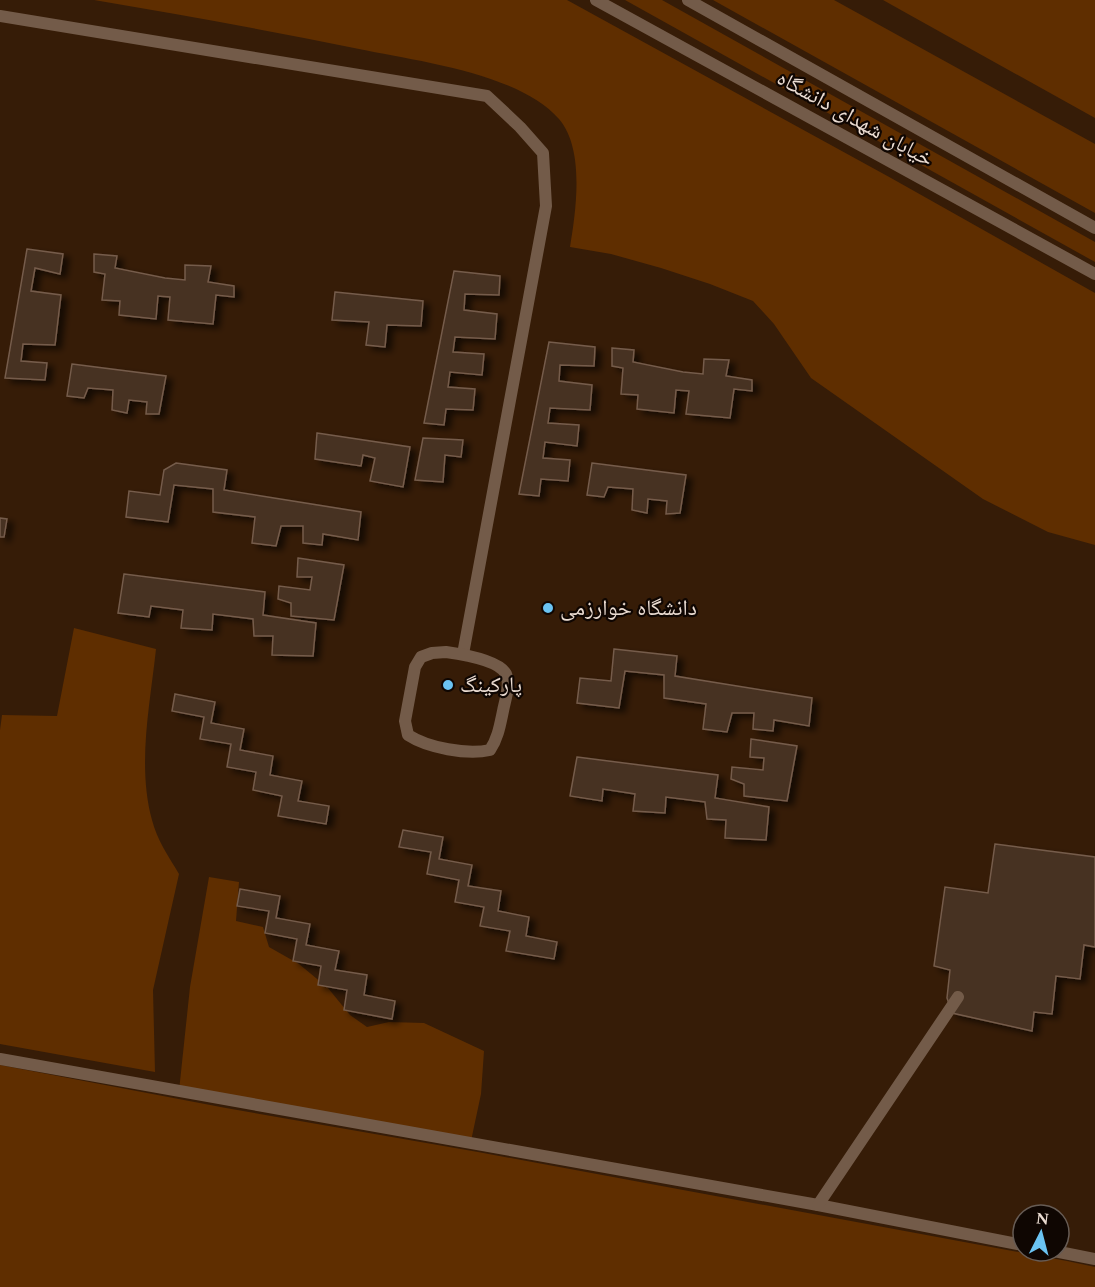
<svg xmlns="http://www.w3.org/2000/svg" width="1095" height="1287" font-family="Spectral,'Noto Naskh Arabic',serif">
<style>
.built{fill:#361c07;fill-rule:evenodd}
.green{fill:#5f2e00}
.building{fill:#473020;stroke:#755c4b;stroke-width:1.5;filter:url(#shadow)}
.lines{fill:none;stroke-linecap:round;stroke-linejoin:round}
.lane{stroke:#735b49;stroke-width:12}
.poi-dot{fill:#6bc3f2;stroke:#0f0602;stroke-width:2}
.labels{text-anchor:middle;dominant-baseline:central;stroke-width:4.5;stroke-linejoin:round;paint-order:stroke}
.street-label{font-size:22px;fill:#ebdcd2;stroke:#0f0602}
.poi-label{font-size:22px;fill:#ebdcd2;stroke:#0f0602;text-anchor:start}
</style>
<defs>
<filter id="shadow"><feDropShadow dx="6" dy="4" stdDeviation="3" flood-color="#0009"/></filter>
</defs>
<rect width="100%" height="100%" fill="#2d1909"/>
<path class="built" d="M0 0H1095V1287H0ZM1023 1215H1059V1251H1023Z"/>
<g class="green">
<path d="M94 0H567L891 178 1095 293V545L1048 532 983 499 811 378 774 324 753 301 710 284 661 268 611 254 570 247C576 210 585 150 559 119 519 73 416 61 359 49 271 31 183 15 94 0Z"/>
<polygon points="625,0 662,0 1095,242 1095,262"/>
<polygon points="713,0 834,0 1095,144 1095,213"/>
<polygon points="883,0 1095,0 1095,118 908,14"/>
<path d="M74 628 156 649C150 705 137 765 152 820 157 840 169 857 179 874L153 990 155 1072 0 1044V730L2 715 57 716Z"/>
<polygon points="209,877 239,882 236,921 263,927 269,947 299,964 328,988 350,1015 367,1027 389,1022 424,1023 484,1051 481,1094 471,1141 179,1091 190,987"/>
<polygon points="0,1065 226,1108 478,1152 1067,1261 1095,1267 1095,1287 0,1287"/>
</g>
<g class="building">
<polygon points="27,249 63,254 60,274 35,268 31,291 61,295 55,345 23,344 21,361 47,363 45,380 5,378"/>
<polygon points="94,254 117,256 115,268 165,278 185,280 185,265 211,266 208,282 234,286 234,297 216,295 213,324 168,320 170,297 158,296 156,319 119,315 120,301 102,300 105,274 94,272"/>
<polygon points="454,271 500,276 499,295 465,294 464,310 497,314 495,339 455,337 453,352 484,354 482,375 450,372 448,387 475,389 473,410 446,409 444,425 424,423"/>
<polygon points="335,292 423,301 421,326 387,325 385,347 366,345 369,322 332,320"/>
<polygon points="549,342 595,347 594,366 560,365 559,381 592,385 590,410 550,408 548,423 579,425 577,446 545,442 543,458 570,460 568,481 541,479 539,496 519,494"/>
<polygon points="612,348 634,350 633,362 683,372 703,374 704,359 729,360 726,376 752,380 752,391 734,389 730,418 686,414 689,391 676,390 674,413 637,409 638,395 621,394 623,368 612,366"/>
<polygon points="72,364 166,376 159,414 146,414 147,402 129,400 127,413 112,410 113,390 88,388 84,398 67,396"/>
<polygon points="317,433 410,447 403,487 370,481 375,458 363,455 361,466 315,459"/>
<polygon points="423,438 463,440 461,457 445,455 443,482 415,480"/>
<polygon points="176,463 227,470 224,490 361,512 358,540 323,534 322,545 303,543 303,526 281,526 276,546 252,543 255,517 213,512 213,489 174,485 168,522 126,517 129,491 160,495 164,470"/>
<polygon points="592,463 686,475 680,513 666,514 667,501 648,499 647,513 632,510 633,489 608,487 604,497 587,495"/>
<polygon points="0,518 7,519 4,537 0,537"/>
<polygon points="298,558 344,565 334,620 291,616 291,603 278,599 279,586 310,590 312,577 297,577"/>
<polygon points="124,574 265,592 263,615 316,623 313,656 272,655 273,636 254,636 253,619 213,614 212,630 181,628 183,610 151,606 149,617 118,613"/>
<polygon points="614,649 677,656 675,676 812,698 809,726 774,720 773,731 753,729 754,713 732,713 727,732 703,729 706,704 664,698 664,675 625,671 619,708 577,703 580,678 611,681"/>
<polygon points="175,694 215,702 211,723 244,729 240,750 273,756 270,775 302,781 298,801 329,806 326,824 278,816 282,796 253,790 256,772 227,767 231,744 200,739 204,717 172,711"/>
<polygon points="751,739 797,746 787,801 744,796 744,784 731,779 732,767 763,770 764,758 750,757"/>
<polygon points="577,757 718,775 715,798 769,807 766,840 725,838 726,820 707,819 705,802 666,797 665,813 633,811 635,794 603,789 602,801 570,796"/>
<polygon points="403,830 443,837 439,859 472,865 468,886 501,891 498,911 529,917 526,936 557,942 554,959 506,951 510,931 480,926 484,907 455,902 459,880 427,874 431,852 399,847"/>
<polygon points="995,844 1095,857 1095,947 1084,945 1080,979 1056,976 1052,1014 1034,1012 1032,1031 952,1013 947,998 950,970 934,966 945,887 988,893"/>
<polygon points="240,889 280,896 276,918 310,924 306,945 339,951 335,970 367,975 364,995 395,1001 392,1019 344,1010 347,990 318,985 321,966 293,961 297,939 265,933 269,911 237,906"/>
</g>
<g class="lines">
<g class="lane">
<polyline points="596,0 1095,274"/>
<polyline points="688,0 1095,228"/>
<polyline points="0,16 487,96 520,127 543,153 546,206 463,654"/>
<path d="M446 652C460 654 499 660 506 674 511 684 505 700 503 711 500 725 498 738 490 750 467 755 428 748 408 735L405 721 415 667 421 657 432 653Z"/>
<polyline points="0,1059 818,1205 1023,1245"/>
<polyline points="818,1205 958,997"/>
<polyline points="1054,1251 1095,1259"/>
</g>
</g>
<g class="poi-dot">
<circle cx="548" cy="608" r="6"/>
<circle cx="448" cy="685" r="6"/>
</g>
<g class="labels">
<g class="street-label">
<text transform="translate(855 119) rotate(29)">خیابان شهدای دانشگاه</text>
</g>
<g class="poi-label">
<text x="560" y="608">دانشگاه خوارزمی</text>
<text x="460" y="685">پارکینگ</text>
</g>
</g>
<g transform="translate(1041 1233) rotate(6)"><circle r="28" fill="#0f0602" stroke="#675c55" stroke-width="1.5"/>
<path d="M0-4.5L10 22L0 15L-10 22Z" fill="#6bc3f2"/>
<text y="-9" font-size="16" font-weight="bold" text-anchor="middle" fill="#ebdcd2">N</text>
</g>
</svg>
